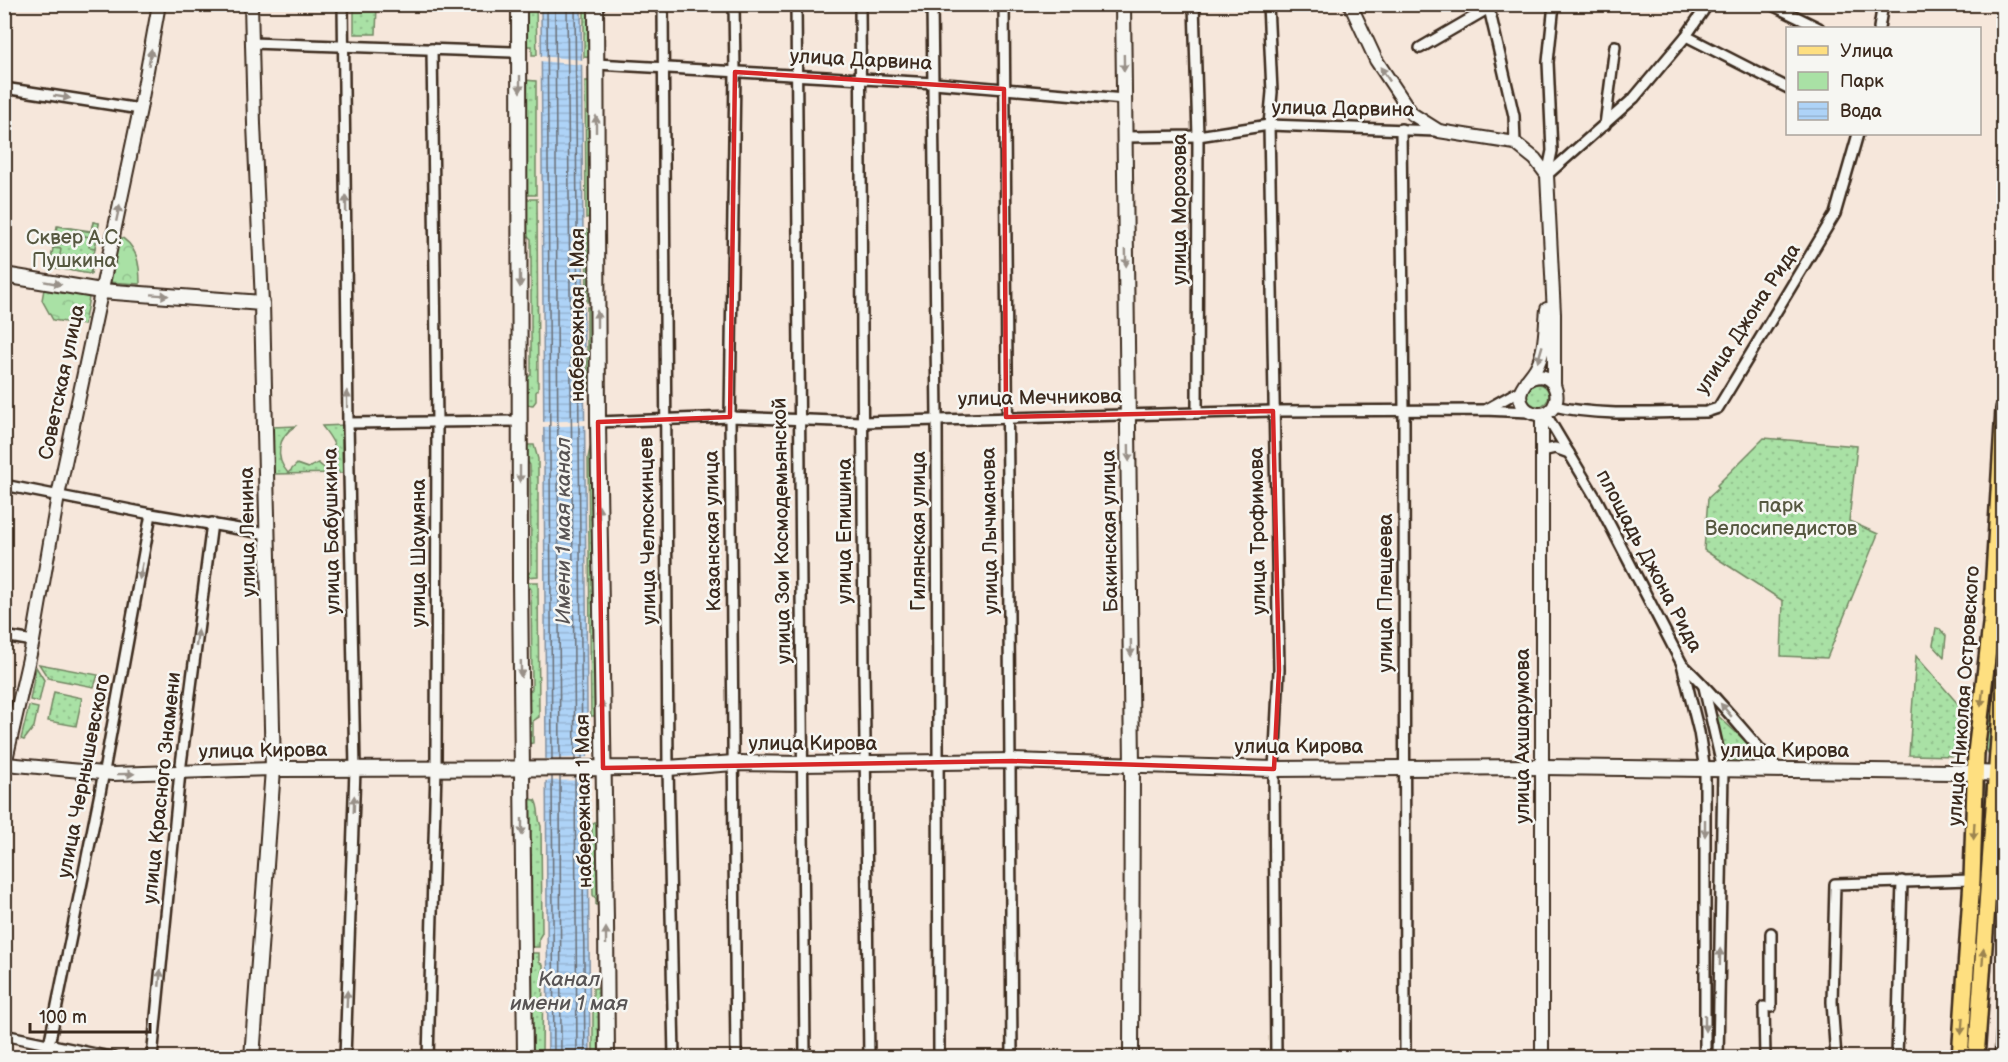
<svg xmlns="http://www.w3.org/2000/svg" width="2008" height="1062" font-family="'Balsamiq Sans',sans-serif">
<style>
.green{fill:url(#green-dots);stroke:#728662;stroke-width:1.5}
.forest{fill:url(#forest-crowns);stroke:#728662;stroke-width:1.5}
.water{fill:url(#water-rules);stroke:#808fa0;stroke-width:1.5}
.pier{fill:#f6e7db}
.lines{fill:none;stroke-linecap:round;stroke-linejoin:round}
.shore{stroke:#696e75;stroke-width:1.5}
.minor-casing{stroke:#3b2a1e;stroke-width:14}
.tertiary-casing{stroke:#3b2a1e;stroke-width:16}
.secondary-casing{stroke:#3b2a1e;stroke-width:18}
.primary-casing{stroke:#3b2a1e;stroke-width:20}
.minor{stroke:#f6f6f2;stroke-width:9}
.tertiary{stroke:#f6f6f2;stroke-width:12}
.secondary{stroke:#f6f6f2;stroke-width:14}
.primary{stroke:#fedf80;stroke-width:15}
.oneway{fill:#989088}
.oneway2{fill:#9c844f}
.marked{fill:none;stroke:#d62828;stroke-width:4.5;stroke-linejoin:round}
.labels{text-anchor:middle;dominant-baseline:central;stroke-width:5;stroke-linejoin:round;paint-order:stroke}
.street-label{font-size:20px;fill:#3b2a1e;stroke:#f6f6f2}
.park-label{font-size:20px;fill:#565840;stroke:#f6f6f2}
.water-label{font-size:21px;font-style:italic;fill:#585454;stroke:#f6f6f2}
</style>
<defs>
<pattern id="green-dots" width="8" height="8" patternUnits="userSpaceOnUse" patternTransform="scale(1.5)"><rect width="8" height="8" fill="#a9e1a5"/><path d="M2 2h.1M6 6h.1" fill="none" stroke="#92c18e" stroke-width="1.8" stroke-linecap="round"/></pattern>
<pattern id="forest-crowns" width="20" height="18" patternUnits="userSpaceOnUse" patternTransform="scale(1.5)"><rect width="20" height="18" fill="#a9e1a5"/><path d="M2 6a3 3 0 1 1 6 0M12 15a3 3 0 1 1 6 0" fill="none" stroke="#92c18e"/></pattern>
<pattern id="water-rules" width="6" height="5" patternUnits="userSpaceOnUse" patternTransform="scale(1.5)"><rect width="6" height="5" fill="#aed3f7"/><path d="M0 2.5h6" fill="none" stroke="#97b5d3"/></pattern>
</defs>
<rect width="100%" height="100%" fill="#f6e7db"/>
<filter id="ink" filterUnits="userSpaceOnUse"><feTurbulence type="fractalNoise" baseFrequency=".0167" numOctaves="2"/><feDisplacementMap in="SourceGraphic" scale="12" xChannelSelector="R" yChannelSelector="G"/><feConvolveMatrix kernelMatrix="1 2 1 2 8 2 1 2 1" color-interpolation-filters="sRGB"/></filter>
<g filter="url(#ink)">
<g class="green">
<polygon points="354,5 377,5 376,34 354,34"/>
<polygon points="526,5 536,5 537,55 532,55 532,46 526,46"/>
<polygon points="584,5 592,5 593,58 584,57"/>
<polygon points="524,80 536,81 536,195 524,195"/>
<polygon points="585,81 592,81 594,214 590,217 586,218"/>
<polygon points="524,199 537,199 538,390 536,392 536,401 533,405 524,404 524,383 531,374 531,239 523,231"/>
<polygon points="93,222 99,223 91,274 50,267 57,226 91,231"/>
<polygon points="586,230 591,230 595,302 587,302 587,300"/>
<polygon points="587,307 595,307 593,402 590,399 590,391 587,390"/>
<circle cx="1538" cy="395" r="11"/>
<path d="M346 425V473L272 474V427L295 426C278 437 274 457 288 473L297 464 308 468 318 463 328 471C343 451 333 441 322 426Z"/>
<polygon points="1764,438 1857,446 1849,521 1878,534 1827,658 1781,656 1783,601 1704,550 1708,498 1719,488 1717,485"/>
<polygon points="596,442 599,716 591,716 588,458 590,448"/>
<polygon points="525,445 534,445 538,459 538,576 526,577 531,571 530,465 525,458"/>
<polygon points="525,582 538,582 539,717 533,721 533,743 528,744 527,695 532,689 531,589"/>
<polygon points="1936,628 1940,629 1946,636 1944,657 1933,645"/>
<polygon points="1997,647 2001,651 1994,751 1992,755 1989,755 1986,748 1993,651"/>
<polygon points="1916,656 1959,705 1957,756 1909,755"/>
<polygon points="39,664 98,675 94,687 48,678"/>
<polygon points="36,667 44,680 39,702 30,700"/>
<polygon points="54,692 82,698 76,726 48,721"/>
<polygon points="29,706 38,708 34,727 24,740 21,739"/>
<polygon points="1716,714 1769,763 1727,762"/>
<polygon points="1986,785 1989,785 1975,1057 1966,1058"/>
<polygon points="600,795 600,904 596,905 596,899 593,895 592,824 596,821 596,800"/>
<path d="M527 799 535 800C540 808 537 817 541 826L542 933 539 938V947H528Z"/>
<polygon points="528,953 539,953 539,962 543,965 542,1057 529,1057"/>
<polygon points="593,988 598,988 602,991 602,1057 593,1057"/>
</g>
<g class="forest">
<polygon points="93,222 99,223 95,248 89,247 90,237 64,233 62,244 55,243 58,226 91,232"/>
<path d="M117 235C137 244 140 264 140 284L107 282Z"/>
<polygon points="53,248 61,249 59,261 85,266 88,254 94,255 90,274 50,267"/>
<polygon points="44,289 89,297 84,325 53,320 42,300"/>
</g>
<polygon class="water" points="541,5 581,5 590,1058 548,1057"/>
<g class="pier">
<polygon points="539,56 584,60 584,65 539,61"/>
<polygon points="588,420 588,425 541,427 541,422"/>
<polygon points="591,757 592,780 543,781 543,759"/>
</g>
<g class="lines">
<g class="shore">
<polyline points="547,4 552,760"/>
<polyline points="555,4 560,760"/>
<polyline points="567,4 575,760"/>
<polyline points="575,4 582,760"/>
<polyline points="575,776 577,1058"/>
<polyline points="582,776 585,1058"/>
<polyline points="552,777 554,1058"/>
<polyline points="560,777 561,1058"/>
</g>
<defs>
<g id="minor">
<polyline points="343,4 348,423 355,769 345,1058"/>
<polyline points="663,4 668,768 674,1058"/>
<polyline points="734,4 735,72 730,417 736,1058"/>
<polyline points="796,4 805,1058"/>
<polyline points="860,4 864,664 869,1058"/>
<polyline points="932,4 937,418 939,1058"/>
<path d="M1004 4C1005 356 1012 706 1012 1058"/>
<polyline points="1194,4 1198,136 1197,413"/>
<polyline points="1268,4 1272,92 1269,125 1279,670 1274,769 1276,1058"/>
<polyline points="1488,4 1514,116 1515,143"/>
<polyline points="1770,4 1819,28"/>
<polyline points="4,6 5,4"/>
<polyline points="1879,28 1883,4"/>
<polyline points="1686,36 1788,88"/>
<polyline points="251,43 512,52 520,57"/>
<polyline points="1420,48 1489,8"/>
<polyline points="596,64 934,83 1124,99"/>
<polyline points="4,88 140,109"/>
<polyline points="1605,125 1615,46"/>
<polyline points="1401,129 1404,410 1405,1058"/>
<polyline points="1125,137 1198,136 1269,125 1436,131"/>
<polyline points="1547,175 1634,98 1686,36 1708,4"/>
<polyline points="1547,175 1552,151 1548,62 1554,4"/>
<path d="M1554 406C1601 417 1657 412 1706 412L1718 408 1835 214 1858 134"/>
<polyline points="1487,409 1521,390"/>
<path d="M1545 413 1597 500 1682 664C1717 696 1746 735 1779 770"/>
<polyline points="598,422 730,417 862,422 1273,411 1484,410 1529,412"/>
<polyline points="348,423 520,421"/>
<polyline points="1542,451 1555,448 1569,453"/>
<polyline points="4,485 151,514 268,534"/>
<polyline points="4,636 33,641"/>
<polyline points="1682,664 1699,732 1705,770 1705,1058"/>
<polyline points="1704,687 1723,770 1718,1058"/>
<polyline points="1764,1007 1765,1058"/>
<polyline points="1771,1007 1771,933"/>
<polyline points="4,1035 115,1058"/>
<polyline points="49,1045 100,793 151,514"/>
<polyline points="152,1058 180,772 212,523"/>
<polyline points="428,1058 436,769 437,422 432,49"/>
<polyline points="1836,1058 1832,1002 1835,884 1972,880"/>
<polyline points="1897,1058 1902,881"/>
<polyline points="2000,1058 2004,1002"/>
</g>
<g id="tertiary">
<polyline points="251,4 254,124 262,303"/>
<polyline points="1350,4 1376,60 1412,114 1439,131 1515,143 1535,159 1547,175 1554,314 1554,385"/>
<path d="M1526 381C1559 360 1569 417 1537 414 1531 413 1525 410 1522 404 1515 389 1529 380 1536 368 1546 351 1545 328 1547 309"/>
<polyline points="6,764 113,774 273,769"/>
<polyline points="4,768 33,641 58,496 140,109 159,4"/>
<polyline points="1542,1058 1542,414"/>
</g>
<g id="secondary">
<polyline points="519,4 520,580 525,1058"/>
<polyline points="596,4 598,422 606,921 607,1058"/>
<polyline points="1123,4 1132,764 1131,1058"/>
<polyline points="4,275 101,291 262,303 273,769 252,1058"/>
<polyline points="273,769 668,768 734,763 802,764 1012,761 1274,769 1542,767 1951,772 2004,774"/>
</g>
<g id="primary">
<polyline points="1960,1058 1972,880 1976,753 1991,624 2004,409"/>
<polyline points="1976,1058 2004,669"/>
</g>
</defs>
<use href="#minor" class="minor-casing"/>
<use href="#tertiary" class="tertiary-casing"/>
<use href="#secondary" class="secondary-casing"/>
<use href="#primary" class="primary-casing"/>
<use href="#minor" class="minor"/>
<use href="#tertiary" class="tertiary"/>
<use href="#secondary" class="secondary"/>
<use href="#primary" class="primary"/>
</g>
<defs><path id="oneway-solid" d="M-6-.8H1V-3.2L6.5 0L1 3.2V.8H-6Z" transform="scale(1.5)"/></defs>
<g class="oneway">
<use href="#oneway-solid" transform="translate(150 57) rotate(-80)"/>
<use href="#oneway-solid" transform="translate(1124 63) rotate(89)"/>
<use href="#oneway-solid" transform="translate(1385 74) rotate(-124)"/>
<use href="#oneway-solid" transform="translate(520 84) rotate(90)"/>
<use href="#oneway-solid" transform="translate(62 97) rotate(9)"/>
<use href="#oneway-solid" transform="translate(596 124) rotate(-90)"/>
<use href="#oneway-solid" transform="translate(346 204) rotate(-91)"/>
<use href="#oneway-solid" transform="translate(118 213) rotate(-78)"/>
<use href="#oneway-solid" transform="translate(1126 258) rotate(89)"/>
<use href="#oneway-solid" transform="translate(520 279) rotate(90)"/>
<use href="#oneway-solid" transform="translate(53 283) rotate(10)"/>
<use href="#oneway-solid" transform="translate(160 295) rotate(4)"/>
<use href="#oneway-solid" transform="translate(597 319) rotate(-90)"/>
<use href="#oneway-solid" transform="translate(1540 354) rotate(106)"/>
<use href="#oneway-solid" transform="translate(347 399) rotate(-91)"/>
<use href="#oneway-solid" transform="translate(1129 453) rotate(89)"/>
<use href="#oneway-solid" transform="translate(520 474) rotate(90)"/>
<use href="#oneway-solid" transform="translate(599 514) rotate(-91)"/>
<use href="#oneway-solid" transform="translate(141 571) rotate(101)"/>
<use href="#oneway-solid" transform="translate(197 638) rotate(-83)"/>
<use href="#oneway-solid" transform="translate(1131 648) rotate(89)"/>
<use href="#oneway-solid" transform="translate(521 669) rotate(89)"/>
<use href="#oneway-solid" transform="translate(602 709) rotate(-91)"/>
<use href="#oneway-solid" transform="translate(1726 710) rotate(-130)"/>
<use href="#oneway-solid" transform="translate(126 774) rotate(-1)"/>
<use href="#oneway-solid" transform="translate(354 804) rotate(-88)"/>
<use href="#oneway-solid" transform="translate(522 827) rotate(90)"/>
<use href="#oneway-solid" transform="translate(1705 828) rotate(90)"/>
<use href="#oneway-solid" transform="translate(606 936) rotate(-90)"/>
<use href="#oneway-solid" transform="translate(1720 957) rotate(-89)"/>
<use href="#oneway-solid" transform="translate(160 978) rotate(-85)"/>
<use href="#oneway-solid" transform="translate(347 999) rotate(-88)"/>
<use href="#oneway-solid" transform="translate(1705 1023) rotate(90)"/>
</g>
<g class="oneway2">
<use href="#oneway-solid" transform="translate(1982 698) rotate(97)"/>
<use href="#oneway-solid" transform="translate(1974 831) rotate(93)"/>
<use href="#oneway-solid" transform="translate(1983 957) rotate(-86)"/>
<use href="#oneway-solid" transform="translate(1962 1026) rotate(94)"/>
</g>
</g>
<path class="marked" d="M735 72 1004 89 1006 417 1273 411 1279 670 1274 769 1012 761 603 768 598 422 730 417Z"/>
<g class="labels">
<g class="street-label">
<text transform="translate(861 60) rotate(3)">улица Дарвина</text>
<text transform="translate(1343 109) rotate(1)">улица Дарвина</text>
<text transform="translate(1180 209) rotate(-90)">улица Морозова</text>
<text transform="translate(578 315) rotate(-90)">набережная 1 Мая</text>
<text transform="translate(1748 319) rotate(-57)">улица Джона Рида</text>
<text transform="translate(62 382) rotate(-78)">Советская улица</text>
<text transform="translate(1040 398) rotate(-1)">улица Мечникова</text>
<text transform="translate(332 531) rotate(-91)">улица Бабушкина</text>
<text transform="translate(648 531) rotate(-91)">улица Челюскинцев</text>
<text transform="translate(713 531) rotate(-91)">Казанская улица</text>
<text transform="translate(782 531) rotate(-91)">улица Зои Космодемьянской</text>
<text transform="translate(845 531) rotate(-90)">улица Епишина</text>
<text transform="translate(919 531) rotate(-90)">Гилянская улица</text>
<text transform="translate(990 531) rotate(-91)">улица Лычманова</text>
<text transform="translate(1110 531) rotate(-91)">Бакинская улица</text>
<text transform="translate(1258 531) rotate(-91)">улица Трофимова</text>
<text transform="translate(248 532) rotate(-91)">улица Ленина</text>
<text transform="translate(419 553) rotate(-90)">улица Шаумяна</text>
<text transform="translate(1649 561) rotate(62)">площадь Джона Рида</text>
<text transform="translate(1386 593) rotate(-90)">улица Плещеева</text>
<text transform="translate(1964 696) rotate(-86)">улица Николая Островского</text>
<text transform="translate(1523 736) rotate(-90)">улица Ахшарумова</text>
<text x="813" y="744">улица Кирова</text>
<text x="1299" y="747">улица Кирова</text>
<text transform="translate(263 751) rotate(-1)">улица Кирова</text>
<text x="1785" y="751">улица Кирова</text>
<text transform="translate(84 776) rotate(-79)">улица Чернышевского</text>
<text transform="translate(162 788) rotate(-84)">улица Красного Знамени</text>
<text transform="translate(584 801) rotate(-91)">набережная 1 Мая</text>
</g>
<g class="park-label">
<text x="74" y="238">Сквер А.С.<tspan x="74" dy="23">Пушкина</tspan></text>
<text x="1781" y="506">парк<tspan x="1781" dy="23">Велосипедистов</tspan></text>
</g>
<g class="water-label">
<text transform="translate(563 531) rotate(-90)">Имени 1 мая канал</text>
<text x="569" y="979">Канал<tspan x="569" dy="24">имени 1 мая</tspan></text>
</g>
</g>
<rect width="2008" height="1062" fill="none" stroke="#f6f6f2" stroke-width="24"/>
<rect x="12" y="12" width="1984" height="1038" fill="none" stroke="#3b2a1e" stroke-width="2" filter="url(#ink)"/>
<rect x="1786" y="27" width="195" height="108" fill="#f6f6f2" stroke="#aba49d" stroke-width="1.5"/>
<rect x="1798" y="46" width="30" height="9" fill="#fedf80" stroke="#aba49d" stroke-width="1.5"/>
<text x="1840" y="57" font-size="18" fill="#3b2a1e">Улица</text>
<rect x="1798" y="72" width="30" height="18" fill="#a9e1a5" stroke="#aba49d" stroke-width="1.5"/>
<text x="1840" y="87" font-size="18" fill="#3b2a1e">Парк</text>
<rect x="1798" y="102" width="30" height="18" fill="url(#water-rules)" stroke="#aba49d" stroke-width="1.5"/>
<text x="1840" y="117" font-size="18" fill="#3b2a1e">Вода</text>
<path d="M30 1023v9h120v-9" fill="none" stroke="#3b2a1e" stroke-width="3"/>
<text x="39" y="1023" font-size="18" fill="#3b2a1e" stroke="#f6f6f2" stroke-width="4.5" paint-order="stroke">100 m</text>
</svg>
